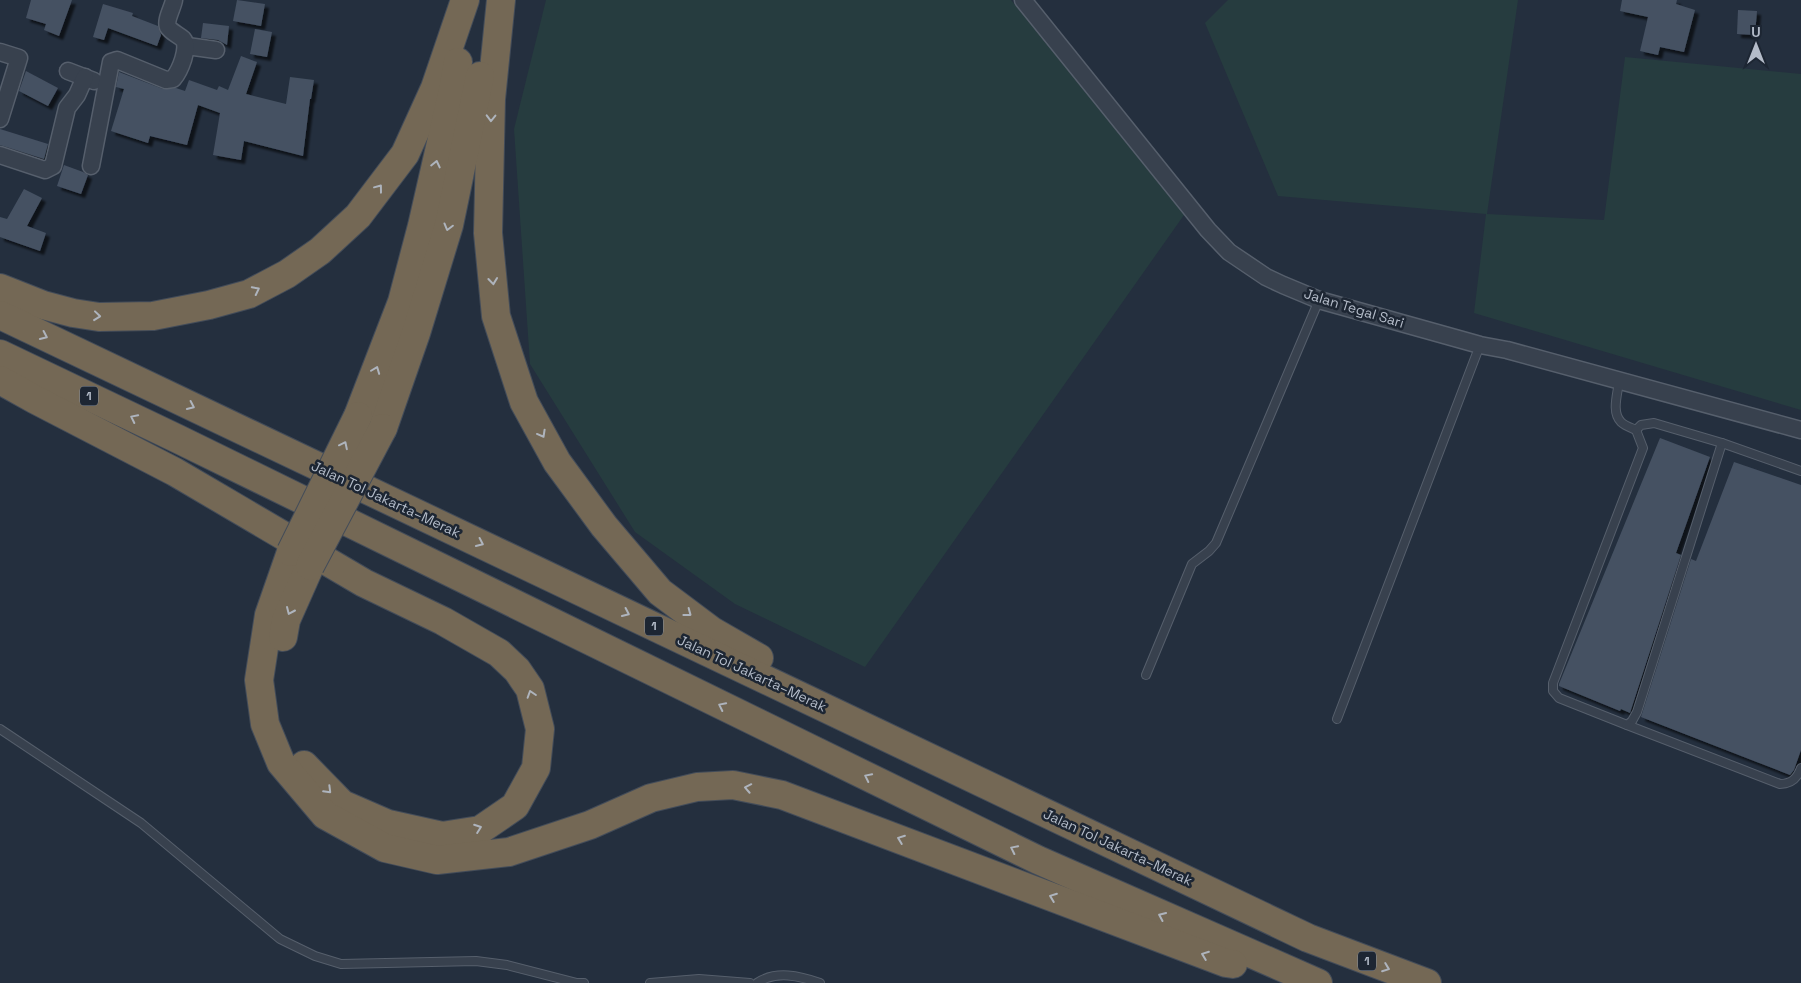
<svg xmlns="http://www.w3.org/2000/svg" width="1801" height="983" font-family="'Space Grotesk',sans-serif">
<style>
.green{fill:#263c3f}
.building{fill:#455162;filter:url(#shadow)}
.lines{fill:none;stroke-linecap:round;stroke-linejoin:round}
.lane-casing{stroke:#565f6c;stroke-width:10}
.street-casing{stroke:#565f6c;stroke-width:19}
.highway-casing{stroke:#434c59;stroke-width:30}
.lane{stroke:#38414e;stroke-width:8}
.street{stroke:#38414e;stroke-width:16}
.highway{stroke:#746855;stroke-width:28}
.highway-bridge-casing{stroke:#434c59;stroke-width:30;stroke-linecap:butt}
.highway-bridge{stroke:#746855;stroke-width:28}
.oneway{stroke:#aeb4bd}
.labels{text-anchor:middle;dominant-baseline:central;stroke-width:5;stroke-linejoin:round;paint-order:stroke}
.shield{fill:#1d2633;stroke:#878f9c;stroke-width:1}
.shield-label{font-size:12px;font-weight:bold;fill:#b4bcc9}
.street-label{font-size:14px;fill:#b4bcc9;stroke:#1d2633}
</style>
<defs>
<filter id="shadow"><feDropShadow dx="4" dy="4" stdDeviation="1" flood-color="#0009"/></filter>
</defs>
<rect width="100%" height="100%" fill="#242f3e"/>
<g class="green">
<polygon points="546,0 1011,0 1184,215 865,667 735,604 635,532 530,364 514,129"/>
<polygon points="1228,0 1518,0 1487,214 1604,220 1625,57 1801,74 1801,410 1474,313 1486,214 1278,196 1205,23"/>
</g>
<g class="building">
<polygon points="31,0 72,0 59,36 44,30 46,24 26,18"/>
<polygon points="237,0 265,4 261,26 233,21"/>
<polygon points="1622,0 1677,0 1676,4 1695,10 1684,52 1660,47 1658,55 1640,51 1648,17 1620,11"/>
<polygon points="103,4 133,13 132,16 158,26 161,35 157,46 108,28 104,40 93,37"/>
<polygon points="1738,10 1757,11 1755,35 1737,34"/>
<polygon points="203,23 229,26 227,45 218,40 201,38"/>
<polygon points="255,29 272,32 267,57 250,54"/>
<polygon points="241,56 257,62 246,94 286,104 290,77 314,80 311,99 310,99 303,156 244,141 241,160 213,155 220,113 198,105 187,145 150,136 148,143 111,131 124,89 116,87 119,72 163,89 176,88 185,91 189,80 217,90 219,86 228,90"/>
<polygon points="26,71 58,88 48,106 19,91"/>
<polygon points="0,129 48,144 44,159 0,145"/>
<polygon points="64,165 83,172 88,175 81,194 57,186"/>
<polygon points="24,189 42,198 27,226 46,233 40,251 0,237 0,217 7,219"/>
<polygon points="1660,438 1710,457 1676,553 1681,555 1630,713 1621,709 1620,711 1559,686 1559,684"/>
<polygon points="1734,462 1801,485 1801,750 1794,770 1790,775 1641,717 1691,559 1696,561"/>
</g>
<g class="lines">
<defs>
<g id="lane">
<path d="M1619 381C1618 393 1611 412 1621 422 1625 426 1632 428 1636 430L1643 448 1553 683V691L1559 698 1627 725 1632 721 1637 712 1722 443"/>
<polyline points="1636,430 1641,425 1654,423 1722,443 1801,471"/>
<polyline points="1146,675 1192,564 1209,551 1216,543 1319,300"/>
<polyline points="1337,719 1480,345"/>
<path d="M1627 725 1780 784C1791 784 1797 779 1801 768"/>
<polyline points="0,729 141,823 280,939 315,956 341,964 476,961 507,965 577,983 584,983"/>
<polyline points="650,983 699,979 750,983"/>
<path d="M757 983C776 970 800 976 820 983"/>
</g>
<g id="street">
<polyline points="1023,0 1208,230 1229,252 1266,277 1283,285 1319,300 1480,345 1507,350 1801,430"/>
<polyline points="187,46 216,50"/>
<polyline points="0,52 19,58 0,119"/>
<polyline points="68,71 94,81"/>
<polyline points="0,155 45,170 53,166 67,108 77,95 85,77"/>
<path d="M91 166 111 62 117 60 166 80 173 79C180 71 190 47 183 39 179 35 171 32 168 27 165 20 173 7 174 0"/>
</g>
<g id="highway">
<polyline points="501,0 491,99 488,233 496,316 524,402 557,462 604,526 660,592 712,631 759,658"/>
<polyline points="0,288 43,305 73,313 99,317 153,316 209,305 249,294 287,274 320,251 358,216 405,154 435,88 465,0"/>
<polyline points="0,315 1308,938 1427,983"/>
<polyline points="0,354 178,439 1038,860 1318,983"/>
<polyline points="0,380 34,399 175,472 364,583 443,621 499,653 517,670 530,689 540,729 536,768 515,806 480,830 442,836 388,824 342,804 304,765"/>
<polyline points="358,416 402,302 422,226 453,90 458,62"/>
<polyline points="383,428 416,333 449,225 480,76"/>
<polyline points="291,552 269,615 259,680 265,724 281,763 325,815 385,848 437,860 509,852 590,825 651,798 697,787 733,785 782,795 1226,963 1233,964"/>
<polyline points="283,637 286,620 310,566"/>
</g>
</defs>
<use href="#lane" class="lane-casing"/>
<use href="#street" class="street-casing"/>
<use href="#highway" class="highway-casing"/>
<use href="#lane" class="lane"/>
<use href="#street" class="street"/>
<use href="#highway" class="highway"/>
<defs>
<g id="highway-bridge">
<polyline points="291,552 358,416"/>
<polyline points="310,566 383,428"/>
</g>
</defs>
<use href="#highway-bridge" class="highway-bridge-casing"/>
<use href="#highway-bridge" class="highway-bridge"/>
</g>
<defs><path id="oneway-chevron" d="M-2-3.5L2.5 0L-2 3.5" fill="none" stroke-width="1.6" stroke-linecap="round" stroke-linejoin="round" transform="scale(1.25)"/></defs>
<g class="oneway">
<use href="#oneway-chevron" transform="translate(491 118) rotate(91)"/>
<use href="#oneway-chevron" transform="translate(436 164) rotate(-77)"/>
<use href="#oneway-chevron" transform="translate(379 188) rotate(-53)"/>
<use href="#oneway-chevron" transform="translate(448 227) rotate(105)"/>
<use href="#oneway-chevron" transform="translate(493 281) rotate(84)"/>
<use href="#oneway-chevron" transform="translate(256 290) rotate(-27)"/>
<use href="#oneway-chevron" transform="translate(97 316) rotate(6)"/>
<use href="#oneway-chevron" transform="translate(44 336) rotate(25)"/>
<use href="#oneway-chevron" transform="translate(376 370) rotate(-69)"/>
<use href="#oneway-chevron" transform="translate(191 406) rotate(25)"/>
<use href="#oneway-chevron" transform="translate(134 418) rotate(-154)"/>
<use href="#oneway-chevron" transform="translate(542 434) rotate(61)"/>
<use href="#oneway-chevron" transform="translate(344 445) rotate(-64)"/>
<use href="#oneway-chevron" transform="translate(480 543) rotate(25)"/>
<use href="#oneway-chevron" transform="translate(290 611) rotate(114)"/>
<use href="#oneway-chevron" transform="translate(626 613) rotate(25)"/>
<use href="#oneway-chevron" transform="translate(688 613) rotate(37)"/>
<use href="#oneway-chevron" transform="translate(531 694) rotate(-108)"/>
<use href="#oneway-chevron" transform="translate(722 706) rotate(-154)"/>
<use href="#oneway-chevron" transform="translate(868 777) rotate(-154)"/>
<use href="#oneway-chevron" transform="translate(748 788) rotate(-169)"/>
<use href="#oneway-chevron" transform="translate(328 790) rotate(45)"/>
<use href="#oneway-chevron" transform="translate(478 828) rotate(-20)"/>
<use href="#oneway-chevron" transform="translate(901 839) rotate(-159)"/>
<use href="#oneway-chevron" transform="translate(1014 849) rotate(-154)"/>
<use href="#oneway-chevron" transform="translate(1053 897) rotate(-159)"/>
<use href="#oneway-chevron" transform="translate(1162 916) rotate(-156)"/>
<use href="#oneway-chevron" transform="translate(1205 955) rotate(-159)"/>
<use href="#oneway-chevron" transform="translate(1386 968) rotate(21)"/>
</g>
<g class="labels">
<g class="shield">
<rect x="80" y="386.5" width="18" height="19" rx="4"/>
<rect x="645" y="616.5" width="18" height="19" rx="4"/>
<rect x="1358" y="951.5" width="18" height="19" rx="4"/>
</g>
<g class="shield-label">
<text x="89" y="396">1</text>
<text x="654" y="626">1</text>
<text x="1367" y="961">1</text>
</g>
<g class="street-label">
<text transform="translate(1354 308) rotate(17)">Jalan Tegal Sari</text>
<text transform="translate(386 499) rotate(25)">Jalan Tol Jakarta–Merak</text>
<text transform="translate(752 673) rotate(25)">Jalan Tol Jakarta–Merak</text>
<text transform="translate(1118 847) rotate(25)">Jalan Tol Jakarta–Merak</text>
</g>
</g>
<g transform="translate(1756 45)" stroke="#1d2633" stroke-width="4" paint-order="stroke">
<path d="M0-4L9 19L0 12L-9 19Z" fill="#b4bcc9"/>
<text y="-8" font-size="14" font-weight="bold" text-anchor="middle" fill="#b4bcc9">U</text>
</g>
</svg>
